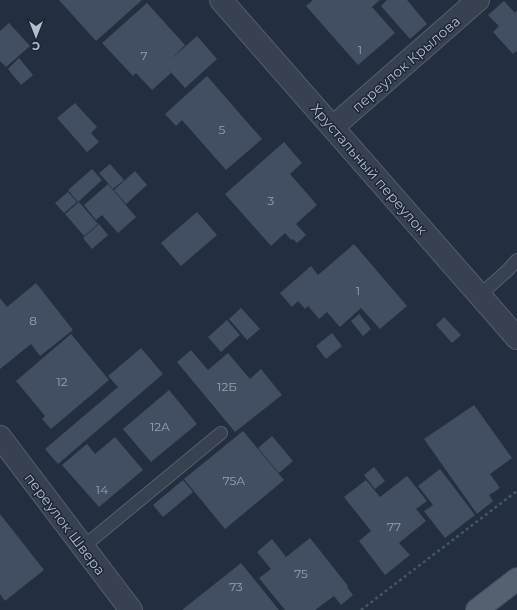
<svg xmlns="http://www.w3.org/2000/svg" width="517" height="610" font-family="Montserrat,sans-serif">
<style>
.building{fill:#424f62}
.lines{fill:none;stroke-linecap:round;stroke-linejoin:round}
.service-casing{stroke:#555f6e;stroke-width:14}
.minor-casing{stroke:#555f6e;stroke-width:24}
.tertiary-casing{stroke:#555f6e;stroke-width:24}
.primary-casing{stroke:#404a59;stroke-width:24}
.path{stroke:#40595b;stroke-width:2.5;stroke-dasharray:3 3;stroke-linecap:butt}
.service{stroke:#374150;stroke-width:12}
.minor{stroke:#374150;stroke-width:22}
.tertiary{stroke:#374150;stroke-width:22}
.primary{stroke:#556070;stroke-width:22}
.labels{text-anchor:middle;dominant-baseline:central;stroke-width:3;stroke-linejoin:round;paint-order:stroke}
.number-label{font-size:12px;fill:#97a1b1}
.street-label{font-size:14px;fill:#b3bccb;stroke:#1c2635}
</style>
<rect width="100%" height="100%" fill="#232f40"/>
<g class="building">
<polygon points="59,0 142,0 96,41"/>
<polygon points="313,0 380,0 372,7 395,33 358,65 306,6"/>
<polygon points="387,0 407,0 427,24 410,39 381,6"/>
<polygon points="504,1 515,13 517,10 517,52 516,51 513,54 493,32 499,26 488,15"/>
<polygon points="147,3 185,45 170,60 197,36 217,59 185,88 167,68 171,73 152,90 136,73 133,76 102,43"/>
<polygon points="9,23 30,46 6,67 0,61 0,31"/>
<polygon points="19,58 33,75 21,85 8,69"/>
<polygon points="207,76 262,139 226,170 182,120 176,126 165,114"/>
<polygon points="75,103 97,127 91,133 99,142 87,152 57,118"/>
<polygon points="284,142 302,163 290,174 317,205 296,224 306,235 297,243 293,239 291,240 285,233 271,246 225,194"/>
<polygon points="110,164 124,180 113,189 99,173"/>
<polygon points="92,169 102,180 78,202 68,190"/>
<polygon points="135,171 147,185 126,204 114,190"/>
<polygon points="108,184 113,190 110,192 113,190 136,217 118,233 102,215 96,220 84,205"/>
<polygon points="68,192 77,202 64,213 55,203"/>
<polygon points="79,202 98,224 84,236 65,214"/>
<polygon points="197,212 217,235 181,266 161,243"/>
<polygon points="99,224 108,235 92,249 83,238"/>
<polygon points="354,244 407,306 380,329 361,308 340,327 327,312 319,319 308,306 305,309 298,301 292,307 280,293 311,266 318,275"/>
<polygon points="36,283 73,330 40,356 31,344 0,369 0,298 7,307"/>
<polygon points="241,308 260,329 247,340 229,319"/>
<polygon points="359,314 371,329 363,336 351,321"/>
<polygon points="444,317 461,335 452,343 436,325"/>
<polygon points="227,320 240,335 221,352 208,337"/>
<polygon points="332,333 342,346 326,359 316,346"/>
<polygon points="71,334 109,380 51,429 42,419 45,416 16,381"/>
<polygon points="141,348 163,374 58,464 45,449 118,387 108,376"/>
<polygon points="191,350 208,370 228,353 250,379 261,369 282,395 235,432 177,362"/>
<polygon points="169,390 197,424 151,462 123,429"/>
<polygon points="474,405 512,458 490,474 500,488 489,495 493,501 477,514 424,439"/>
<polygon points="243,431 284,480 225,529 184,479"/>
<polygon points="272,436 293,461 279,473 258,448"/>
<polygon points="115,437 143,470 99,507 62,465 87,444 95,454"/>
<polygon points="374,467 385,481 375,489 364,475"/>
<polygon points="440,469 475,515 445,538 424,511 433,505 418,486"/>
<polygon points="407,476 427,501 416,509 426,521 399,543 410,555 385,575 359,541 371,531 344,497 366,480 380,497"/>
<polygon points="183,480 193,492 163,517 153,505"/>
<polygon points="0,514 44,570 5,601 0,594"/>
<polygon points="310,538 348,586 347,587 353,595 341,605 334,596 315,610 285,610 259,578 271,569 257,552 272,539 286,557"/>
<polygon points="241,563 279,610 182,610"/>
</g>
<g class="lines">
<defs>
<g id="service">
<polyline points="480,295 508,270 517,260"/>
<polyline points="83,547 221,433"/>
</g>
<g id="minor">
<polyline points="333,127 478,0"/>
<polyline points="0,437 131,610"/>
</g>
<polyline id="tertiary" points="221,0 517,338"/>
<polyline id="primary" points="477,610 517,579"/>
</defs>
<use href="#service" class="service-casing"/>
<use href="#minor" class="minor-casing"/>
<use href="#tertiary" class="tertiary-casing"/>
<use href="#primary" class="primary-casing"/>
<polyline class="path" points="361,610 517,491"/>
<use href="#service" class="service"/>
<use href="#minor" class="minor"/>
<use href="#tertiary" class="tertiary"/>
<use href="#primary" class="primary"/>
</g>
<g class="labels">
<g class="number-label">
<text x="360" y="49">1</text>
<text x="144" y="55">7</text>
<text x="222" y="129">5</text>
<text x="271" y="200">3</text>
<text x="358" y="290">1</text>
<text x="33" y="320">8</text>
<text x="62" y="381">12</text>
<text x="227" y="386">12Б</text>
<text x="160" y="426">12А</text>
<text x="234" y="480">75А</text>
<text x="102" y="489">14</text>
<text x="394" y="526">77</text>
<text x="301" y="573">75</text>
<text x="236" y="586">73</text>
</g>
<g class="street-label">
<text transform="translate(406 64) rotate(-41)">переулок Крылова</text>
<text transform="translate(369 169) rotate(49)">Хрустальный переулок</text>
<text transform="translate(65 524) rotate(53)">переулок Швера</text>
</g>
</g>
<g transform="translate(36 36) rotate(180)" stroke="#1c2635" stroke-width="3" paint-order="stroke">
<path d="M0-3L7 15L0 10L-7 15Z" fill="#b3bccb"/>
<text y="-6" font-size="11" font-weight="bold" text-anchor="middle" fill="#b3bccb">С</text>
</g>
</svg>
